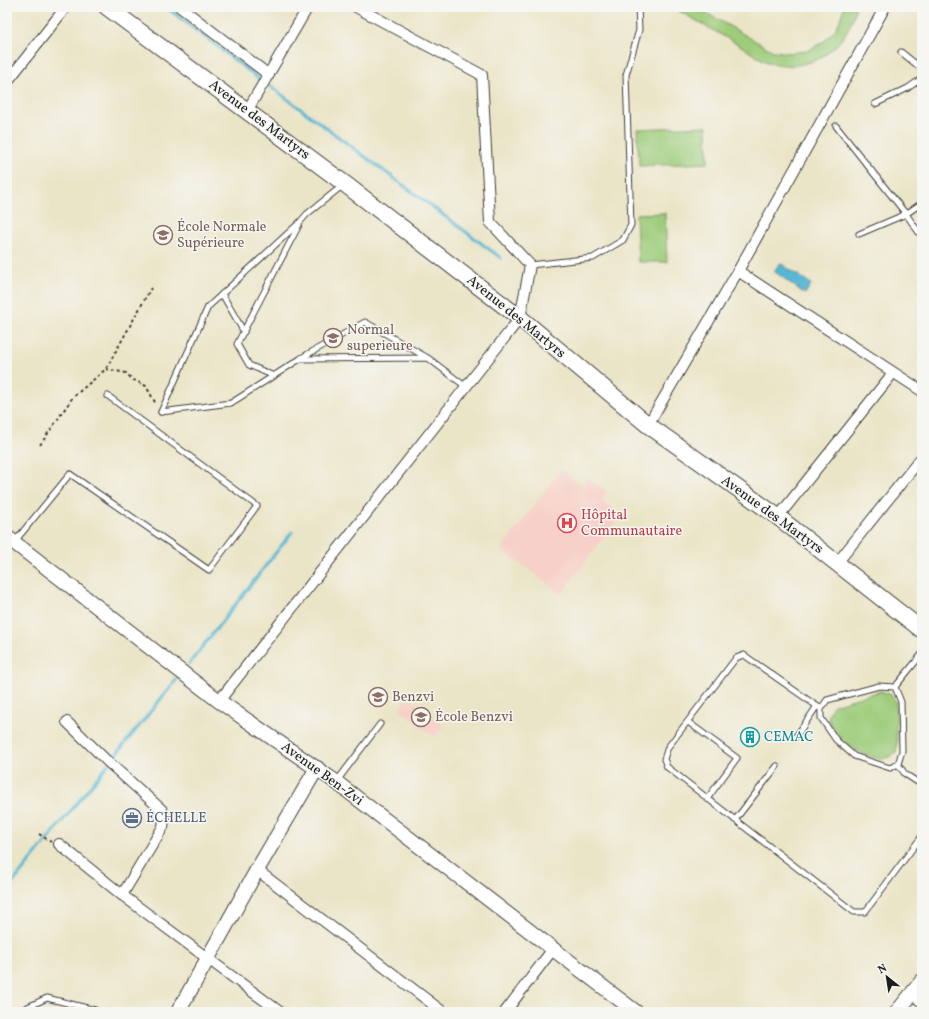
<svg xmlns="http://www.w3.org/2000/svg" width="929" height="1019" font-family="Vollkorn,serif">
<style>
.built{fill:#f7d1c9}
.green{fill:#9dcc7a;stroke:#5c744b}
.water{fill:#55b7d4;stroke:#386a78}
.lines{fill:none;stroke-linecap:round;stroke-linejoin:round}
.stream{stroke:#55b7d4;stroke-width:3}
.lane-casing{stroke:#3b3a36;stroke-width:7}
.street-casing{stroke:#3b3a36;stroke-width:12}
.secondary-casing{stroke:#3b3a36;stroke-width:16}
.primary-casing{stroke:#3b3a36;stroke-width:18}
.path{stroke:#3b3a36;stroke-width:2;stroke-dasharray:3 3;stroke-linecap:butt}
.lane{stroke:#fff;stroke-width:5}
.street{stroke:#fff;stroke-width:10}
.secondary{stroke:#fff;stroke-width:14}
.primary{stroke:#fff;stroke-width:16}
.labels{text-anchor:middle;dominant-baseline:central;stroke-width:3;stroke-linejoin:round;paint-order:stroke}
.street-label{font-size:14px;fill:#1c1c1c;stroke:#f6f6f2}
.education-label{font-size:14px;fill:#785e54;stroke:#f6f6f2;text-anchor:start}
.health-label{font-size:14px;fill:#be3a42;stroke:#f6f6f2;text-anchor:start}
.culture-label{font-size:14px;fill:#0d838f;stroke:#f6f6f2;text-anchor:start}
.service-label{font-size:14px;fill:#4e5e75;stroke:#f6f6f2;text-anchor:start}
</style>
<rect width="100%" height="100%" fill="#f6f6f2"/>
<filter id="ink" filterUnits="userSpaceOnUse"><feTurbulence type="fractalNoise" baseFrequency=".025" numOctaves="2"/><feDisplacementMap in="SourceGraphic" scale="8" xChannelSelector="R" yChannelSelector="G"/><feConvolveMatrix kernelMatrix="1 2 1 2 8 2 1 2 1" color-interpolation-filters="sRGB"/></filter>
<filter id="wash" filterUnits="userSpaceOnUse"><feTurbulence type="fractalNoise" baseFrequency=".012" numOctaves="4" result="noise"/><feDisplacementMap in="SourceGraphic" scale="16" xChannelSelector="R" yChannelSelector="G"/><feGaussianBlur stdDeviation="0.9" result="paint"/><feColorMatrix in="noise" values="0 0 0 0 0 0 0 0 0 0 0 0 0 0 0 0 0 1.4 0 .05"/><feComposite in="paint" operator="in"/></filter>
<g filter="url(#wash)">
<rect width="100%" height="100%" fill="#ebe5c8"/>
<g class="built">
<polygon points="561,470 583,486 589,478 607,492 601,500 621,515 561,594 501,549"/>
<polygon points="408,697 443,726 434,737 399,709"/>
</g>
<g class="green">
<path d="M672 7H696L773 51 790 53 807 51 823 42 835 30 839 23 844 7H856C848 47 812 74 771 63 760 60 750 52 741 46 718 33 695 20 672 7Z"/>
<polygon points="707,126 708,163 639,166 637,129"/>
<polygon points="665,213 667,262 638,262 636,214"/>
<path d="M881 691 891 695 896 702 897 747 896 752C892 755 889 758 885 758 867 761 832 738 829 719 828 713 831 709 834 705Z"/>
</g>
<polygon class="water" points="780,263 811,284 805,294 774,271"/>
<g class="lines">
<g class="stream">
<polyline points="166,7 262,81"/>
<polyline points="270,86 501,258"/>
<polyline points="189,664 292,532"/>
<polyline points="7,890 180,675"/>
</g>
</g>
</g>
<g filter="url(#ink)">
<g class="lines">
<defs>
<g id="lane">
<polyline points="901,52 922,69"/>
<polyline points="875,104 908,88 922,78"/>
<polyline points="836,126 906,214 922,237"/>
<polyline points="859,234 906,214 922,203"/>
<polyline points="530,265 593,258 623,240 631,225 626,75 639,30 638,7"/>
<polyline points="222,294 244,332"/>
<polyline points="301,358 365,322 426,357"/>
<polyline points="274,376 249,365 237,344 299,225"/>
<polyline points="161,412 231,403 300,359 428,358 465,386"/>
<polyline points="161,412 208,307 300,222 307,214 342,186"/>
<polyline points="7,551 70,474 209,570 257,506 108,396"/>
<polygon points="879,686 895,687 901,702 902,751 898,764 890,768 854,756 836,740 821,718 821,709 827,700"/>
<polyline points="895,687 922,654"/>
<polyline points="821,709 744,655 736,658 668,747 664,759 667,767 854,912 865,912 922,836"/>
<polyline points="688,722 737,758 707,799"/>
<polyline points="795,738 817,706"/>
<polyline points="898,764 905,774 922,785"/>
<polyline points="337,781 380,724"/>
<polyline points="735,820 777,766"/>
<polyline points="17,1012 47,998 95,1010 99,1012"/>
</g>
<g id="street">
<polyline points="180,7 269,75"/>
<polyline points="7,82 66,7"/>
<polyline points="247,111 308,7"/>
<polyline points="738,271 922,391"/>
<polyline points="648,425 738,271 885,7"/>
<polyline points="778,517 893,373"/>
<polyline points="837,563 922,457"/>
<polyline points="219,701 520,318 530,265 490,222 482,75 356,7"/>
<polyline points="67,722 108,762 162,810 164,819 163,827 122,895"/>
<polyline points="59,844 122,895 280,1012"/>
<polyline points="257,870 443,1012"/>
<polyline points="912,994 922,1002"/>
<polyline points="505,1012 553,949"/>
</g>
<g id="secondary">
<polyline points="7,537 219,701 336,782 553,949 636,1012"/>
<polyline points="178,1012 257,870 317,768"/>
<polyline points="897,1012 922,981"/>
</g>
<polyline id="primary" points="107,7 345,184 520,318 648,425 778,517 922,630"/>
</defs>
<use href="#lane" class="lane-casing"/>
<use href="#street" class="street-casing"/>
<use href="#secondary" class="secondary-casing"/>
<use href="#primary" class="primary-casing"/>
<g class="path">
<polyline points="106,369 126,373 132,379 146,386 156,404"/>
<polyline points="40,445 73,397 106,369 151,288"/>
<polyline points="39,834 51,842"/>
</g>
<use href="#lane" class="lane"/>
<use href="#street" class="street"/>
<use href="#secondary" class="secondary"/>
<use href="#primary" class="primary"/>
</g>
</g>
<defs>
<symbol id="school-ring" viewBox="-11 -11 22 22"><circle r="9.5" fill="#f6f6f2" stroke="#8d6e63" stroke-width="1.5"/><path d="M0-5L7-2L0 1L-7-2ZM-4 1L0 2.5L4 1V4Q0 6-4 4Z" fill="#8d6e63"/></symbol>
<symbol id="hospital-ring" viewBox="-11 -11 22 22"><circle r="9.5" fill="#f6f6f2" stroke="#e0444e" stroke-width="1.5"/><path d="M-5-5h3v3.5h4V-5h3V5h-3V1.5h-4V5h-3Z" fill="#e0444e"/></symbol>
<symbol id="building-ring" viewBox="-11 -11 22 22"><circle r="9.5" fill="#f6f6f2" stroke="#0f9aa8" stroke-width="1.5"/><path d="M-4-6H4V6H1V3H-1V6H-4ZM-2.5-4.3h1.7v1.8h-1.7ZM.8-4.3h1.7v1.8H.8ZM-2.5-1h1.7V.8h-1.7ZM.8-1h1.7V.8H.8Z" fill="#0f9aa8"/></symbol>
<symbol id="office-ring" viewBox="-11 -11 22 22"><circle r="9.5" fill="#f6f6f2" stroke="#5c6f8a" stroke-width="1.5"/><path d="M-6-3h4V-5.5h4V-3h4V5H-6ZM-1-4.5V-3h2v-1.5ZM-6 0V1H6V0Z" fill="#5c6f8a"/></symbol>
</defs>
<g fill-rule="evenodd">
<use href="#school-ring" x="152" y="224" width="22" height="22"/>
<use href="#school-ring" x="322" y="327" width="22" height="22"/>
<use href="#hospital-ring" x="556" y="512" width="22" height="22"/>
<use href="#school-ring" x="367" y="686" width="22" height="22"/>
<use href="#school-ring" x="410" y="706" width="22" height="22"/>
<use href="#building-ring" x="739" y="726" width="22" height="22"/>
<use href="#office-ring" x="121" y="807" width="22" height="22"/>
</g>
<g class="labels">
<g class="street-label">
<text transform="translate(259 120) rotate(37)">Avenue des Martyrs</text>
<text transform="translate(516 317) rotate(39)">Avenue des Martyrs</text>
<text transform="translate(772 515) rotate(36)">Avenue des Martyrs</text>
<text transform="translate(322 774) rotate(36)">Avenue Ben-Zvi</text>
</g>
<g class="education-label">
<text x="177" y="227">École Normale<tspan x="177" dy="16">Supérieure</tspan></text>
<text x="347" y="330">Normal<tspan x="347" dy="16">superieure</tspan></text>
<text x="392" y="697">Benzvi</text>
<text x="435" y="717">École Benzvi</text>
</g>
<g class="health-label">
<text x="581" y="515">Hôpital<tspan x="581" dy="16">Communautaire</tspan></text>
</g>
<g class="culture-label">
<text x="764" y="737">CEMAC</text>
</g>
<g class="service-label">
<text x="146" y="818">ÉCHELLE</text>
</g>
</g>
<rect width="929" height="1019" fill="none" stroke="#f6f6f2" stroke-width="24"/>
<g transform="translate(887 977) rotate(330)" stroke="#f6f6f2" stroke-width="3" paint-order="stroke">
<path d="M0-3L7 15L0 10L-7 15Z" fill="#1c1c1c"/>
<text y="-6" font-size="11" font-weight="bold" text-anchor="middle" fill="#1c1c1c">N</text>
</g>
</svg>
